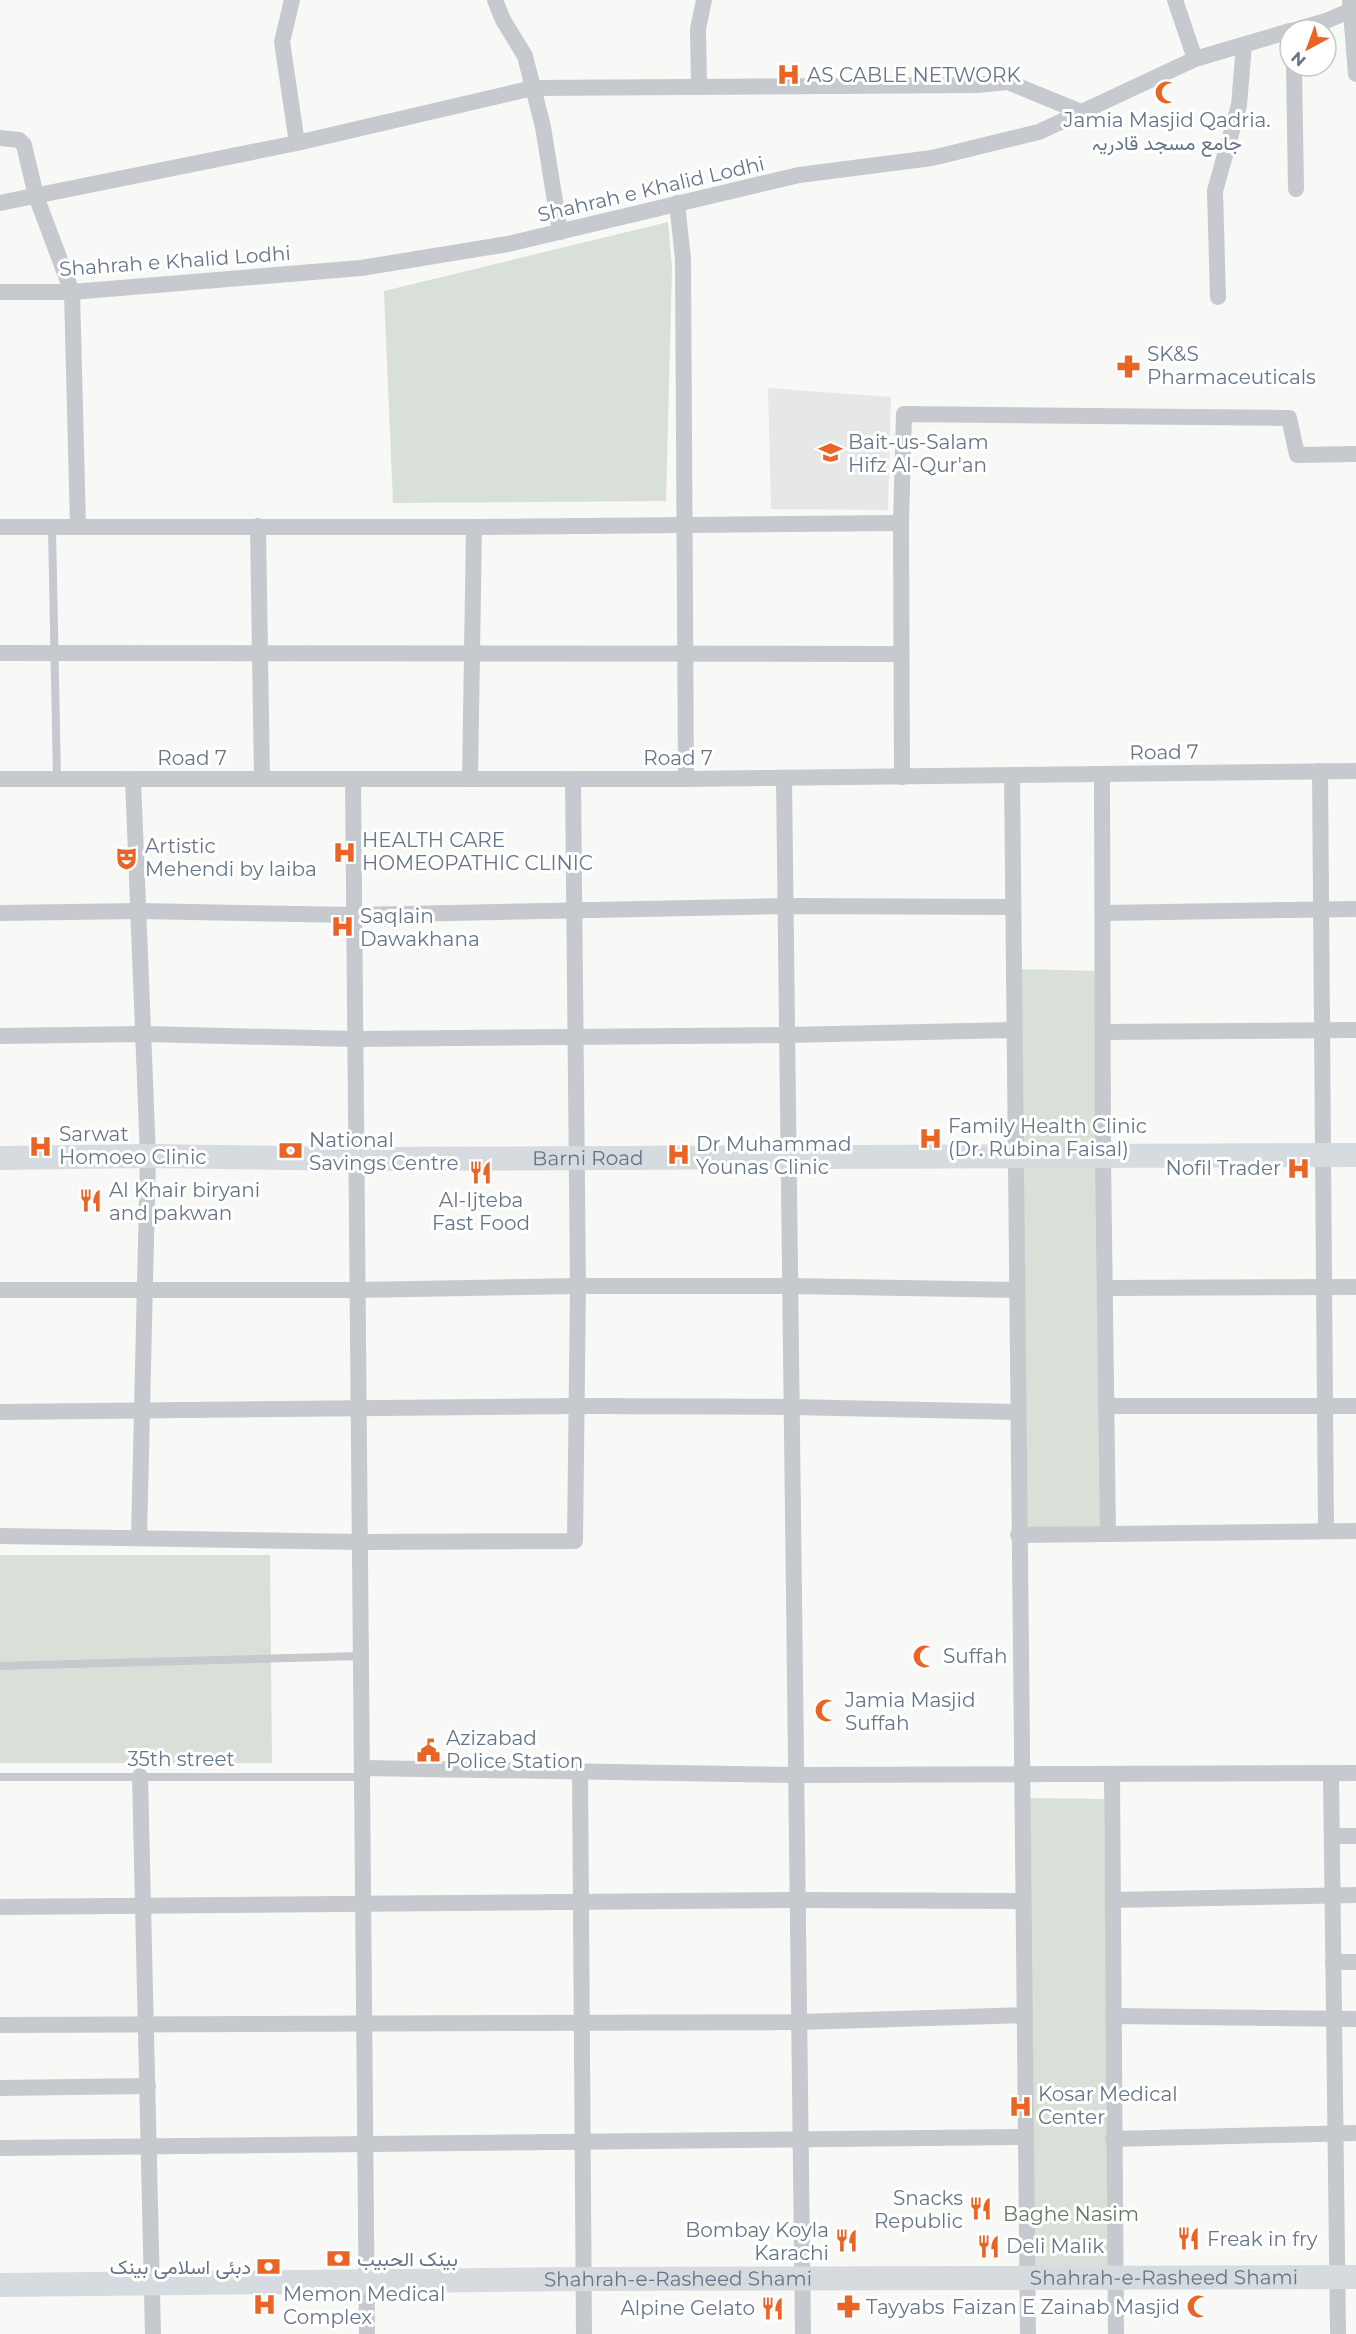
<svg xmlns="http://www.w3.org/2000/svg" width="1356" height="2334" font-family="Montserrat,Vazirmatn,sans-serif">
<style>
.built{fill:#e6e7e7}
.green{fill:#d9e0d7}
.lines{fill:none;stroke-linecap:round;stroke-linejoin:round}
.lane{stroke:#c6c9cd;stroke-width:8}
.street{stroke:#c6c9cd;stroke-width:16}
.secondary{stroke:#d6dbe0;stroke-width:24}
.labels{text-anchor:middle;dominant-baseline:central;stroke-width:6;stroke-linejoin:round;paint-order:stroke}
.poi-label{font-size:20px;fill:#667688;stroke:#fff;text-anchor:start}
.street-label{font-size:20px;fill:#667688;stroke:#fff}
.park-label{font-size:20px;fill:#647962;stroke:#fff}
</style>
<rect width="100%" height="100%" fill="#f8f8f6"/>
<polygon class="built" points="768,388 891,397 888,510 771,509"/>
<g class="green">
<polygon points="668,222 672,266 666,501 393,503 384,291"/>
<polygon points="1013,969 1103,971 1108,1534 1018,1535"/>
<polygon points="0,1555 270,1555 272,1763 0,1763"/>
<polygon points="1028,1798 1104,1799 1110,2271 1033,2270"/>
</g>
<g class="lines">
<g class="lane">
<polyline points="52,527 57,779"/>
<polyline points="0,1666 361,1656"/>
<polyline points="0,1777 362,1777"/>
</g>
<g class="street">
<polyline points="292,0 282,42 297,143"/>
<polyline points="495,0 503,20 525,56 543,127 560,232"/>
<polyline points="1175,0 1195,59"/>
<polyline points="1350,0 1356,74"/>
<polyline points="1295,30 1326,21 1356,8"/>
<polyline points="1294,66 1296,189"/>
<polyline points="699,86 698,29 704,0"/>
<polyline points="0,138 19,140 24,145 36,196 72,292 78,526"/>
<polyline points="0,203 297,143 533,88 977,85 1008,82 1081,112"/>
<polyline points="677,203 683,259 686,779"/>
<polyline points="0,292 72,292 361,268 508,244 799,175 932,158 1039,132 1195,59 1290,31"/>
<polyline points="1218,297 1215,191 1239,105 1244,45"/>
<polyline points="258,526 262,779"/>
<polyline points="0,527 474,527 901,523"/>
<polyline points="0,653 901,654"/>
<polyline points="1320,771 1326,1531"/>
<polyline points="1012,775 1028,2334"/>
<polyline points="902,777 901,523 904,414 1289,418 1297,455 1356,454"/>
<polyline points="784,778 803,2334"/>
<polyline points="0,779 686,779 1356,771"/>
<polyline points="133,779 148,1156 139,1538"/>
<polyline points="353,779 367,2334"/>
<polyline points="470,779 474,527"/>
<polyline points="0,913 139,911 354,915 786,906 1013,907"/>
<polyline points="1103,913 1356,909"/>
<polyline points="1103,1032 1356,1030"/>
<polyline points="0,1036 144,1034 355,1039 787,1035 1014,1030"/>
<polyline points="1105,1288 1356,1287"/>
<polyline points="0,1290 357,1290 578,1286 791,1286 1016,1290"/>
<polyline points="1106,1406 1356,1406"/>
<polyline points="0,1412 578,1406 792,1407 1017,1412"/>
<polyline points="1108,1534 1356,1531"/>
<polyline points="1018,1535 1108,1534 1103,1157 1102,774"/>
<polyline points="0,1536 359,1542 575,1541 578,1286 573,779"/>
<polyline points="362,1768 796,1775 1356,1773"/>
<polyline points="580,1770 584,2334"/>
<polyline points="1331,1774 1338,2334"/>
<polyline points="1112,1775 1116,2334"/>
<polyline points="140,1776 153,2334"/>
<polyline points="1332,1836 1356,1836"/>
<polyline points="1113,1900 1356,1895"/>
<polyline points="0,1907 798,1900 1022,1901"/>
<polyline points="1333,1962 1356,1962"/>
<polyline points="1113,2016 1356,2019"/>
<polyline points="0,2025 799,2022 1024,2015"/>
<polyline points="0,2088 148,2086"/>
<polyline points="1113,2139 1356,2133"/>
<polyline points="0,2148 1026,2137"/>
</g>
<g class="secondary">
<path id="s1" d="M0 1158 148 1156 356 1159 1356 1155"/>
<path id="s2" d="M0 2285 584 2279 1356 2277"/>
</g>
</g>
<defs>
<symbol id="hospital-bare" viewBox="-9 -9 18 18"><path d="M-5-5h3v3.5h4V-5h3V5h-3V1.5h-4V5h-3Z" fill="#e96425" stroke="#fff" stroke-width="2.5" paint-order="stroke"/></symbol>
<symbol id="mosque-bare" viewBox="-9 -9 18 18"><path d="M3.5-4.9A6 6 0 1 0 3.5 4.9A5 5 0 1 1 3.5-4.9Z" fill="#e96425" stroke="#fff" stroke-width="2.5" paint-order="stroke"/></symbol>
<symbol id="pharmacy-bare" viewBox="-9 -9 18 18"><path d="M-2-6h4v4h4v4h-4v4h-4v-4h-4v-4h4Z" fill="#e96425" stroke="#fff" stroke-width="2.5" paint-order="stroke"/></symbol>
<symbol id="school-bare" viewBox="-9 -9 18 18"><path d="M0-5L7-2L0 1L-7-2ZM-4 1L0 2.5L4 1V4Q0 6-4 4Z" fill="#e96425" stroke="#fff" stroke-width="2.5" paint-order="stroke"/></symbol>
<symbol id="theatre-bare" viewBox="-9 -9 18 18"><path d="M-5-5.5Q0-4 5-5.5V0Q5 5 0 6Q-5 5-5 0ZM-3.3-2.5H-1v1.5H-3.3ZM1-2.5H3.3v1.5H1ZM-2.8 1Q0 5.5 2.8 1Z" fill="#e96425" stroke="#fff" stroke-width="2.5" paint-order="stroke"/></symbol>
<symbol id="bank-bare" viewBox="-9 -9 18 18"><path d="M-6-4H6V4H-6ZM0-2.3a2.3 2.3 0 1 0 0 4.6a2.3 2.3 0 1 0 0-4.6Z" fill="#e96425" stroke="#fff" stroke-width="2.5" paint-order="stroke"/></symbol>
<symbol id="restaurant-bare" viewBox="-9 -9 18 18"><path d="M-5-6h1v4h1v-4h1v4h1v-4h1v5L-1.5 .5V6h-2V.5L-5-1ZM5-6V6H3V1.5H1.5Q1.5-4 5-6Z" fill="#e96425" stroke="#fff" stroke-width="2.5" paint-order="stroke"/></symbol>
<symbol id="civic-bare" viewBox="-9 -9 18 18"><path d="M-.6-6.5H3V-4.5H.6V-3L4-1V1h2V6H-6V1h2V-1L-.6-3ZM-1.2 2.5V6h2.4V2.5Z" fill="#e96425" stroke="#fff" stroke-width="2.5" paint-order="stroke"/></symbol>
</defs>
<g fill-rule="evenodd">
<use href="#hospital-bare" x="772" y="58" width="33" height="33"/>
<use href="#mosque-bare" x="1150" y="76" width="33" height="33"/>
<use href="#pharmacy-bare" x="1112" y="350" width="33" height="33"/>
<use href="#school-bare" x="814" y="436" width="33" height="33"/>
<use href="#hospital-bare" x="328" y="836" width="33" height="33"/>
<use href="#theatre-bare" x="110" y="842" width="33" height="33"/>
<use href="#hospital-bare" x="326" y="910" width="33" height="33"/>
<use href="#hospital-bare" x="914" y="1122" width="33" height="33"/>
<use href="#hospital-bare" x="24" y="1130" width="33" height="33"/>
<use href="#bank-bare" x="274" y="1134" width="33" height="33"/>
<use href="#hospital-bare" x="662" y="1138" width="33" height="33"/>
<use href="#hospital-bare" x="1282" y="1152" width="33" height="33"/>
<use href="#restaurant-bare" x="464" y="1156" width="33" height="33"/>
<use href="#restaurant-bare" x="74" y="1184" width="33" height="33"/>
<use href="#mosque-bare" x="908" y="1640" width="33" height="33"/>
<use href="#mosque-bare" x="810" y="1694" width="33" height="33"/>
<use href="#civic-bare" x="412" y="1734" width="33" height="33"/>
<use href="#hospital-bare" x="1004" y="2090" width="33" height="33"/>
<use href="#restaurant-bare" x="964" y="2192" width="33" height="33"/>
<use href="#restaurant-bare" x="1172" y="2222" width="33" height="33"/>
<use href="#restaurant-bare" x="830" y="2224" width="33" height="33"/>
<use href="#restaurant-bare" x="972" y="2230" width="33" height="33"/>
<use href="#bank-bare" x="322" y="2242" width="33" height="33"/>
<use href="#bank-bare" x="252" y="2250" width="33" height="33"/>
<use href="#hospital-bare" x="248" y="2288" width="33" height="33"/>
<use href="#pharmacy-bare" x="832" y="2290" width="33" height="33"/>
<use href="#mosque-bare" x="1182" y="2290" width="33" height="33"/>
<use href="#restaurant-bare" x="756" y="2292" width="33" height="33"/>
</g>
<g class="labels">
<g class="poi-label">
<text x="807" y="75">AS CABLE NETWORK</text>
<text x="1167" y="120" text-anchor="middle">Jamia Masjid Qadria.<tspan x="1167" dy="23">جامع مسجد قادریہ</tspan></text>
<text x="1147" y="354">SK&amp;S<tspan x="1147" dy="23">Pharmaceuticals</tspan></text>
<text x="848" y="442">Bait-us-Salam<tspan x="848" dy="23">Hifz Al-Qur'an</tspan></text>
<text x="362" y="840">HEALTH CARE<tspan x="362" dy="23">HOMEOPATHIC CLINIC</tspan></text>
<text x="145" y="846">Artistic<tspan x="145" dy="23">Mehendi by laiba</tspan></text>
<text x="360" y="916">Saqlain<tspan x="360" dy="23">Dawakhana</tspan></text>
<text x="948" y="1126">Family Health Clinic<tspan x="948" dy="23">(Dr. Rubina Faisal)</tspan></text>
<text x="59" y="1134">Sarwat<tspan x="59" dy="23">Homoeo Clinic</tspan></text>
<text x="309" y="1140">National<tspan x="309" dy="23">Savings Centre</tspan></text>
<text x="696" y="1144">Dr Muhammad<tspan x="696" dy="23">Younas Clinic</tspan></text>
<text x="1281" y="1168" text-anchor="end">Nofil Trader</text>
<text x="109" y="1190">Al Khair biryani<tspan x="109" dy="23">and pakwan</tspan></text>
<text x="481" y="1200" text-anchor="middle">Al-Ijteba<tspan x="481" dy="23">Fast Food</tspan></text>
<text x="943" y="1656">Suffah</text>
<text x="845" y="1700">Jamia Masjid<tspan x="845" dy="23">Suffah</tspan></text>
<text x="446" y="1738">Azizabad<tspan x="446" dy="23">Police Station</tspan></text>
<text x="1038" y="2094">Kosar Medical<tspan x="1038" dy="23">Center</tspan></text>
<text x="963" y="2198" text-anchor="end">Snacks<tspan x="963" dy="23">Republic</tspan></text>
<text x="829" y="2230" text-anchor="end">Bombay Koyla<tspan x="829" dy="23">Karachi</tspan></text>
<text x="1207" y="2239">Freak in fry</text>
<text x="1006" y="2246">Deli Malik</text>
<text x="357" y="2259">بينک الحبيب</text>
<text x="251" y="2267" text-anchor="end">دبئی اسلامی بینک</text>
<text x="283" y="2294">Memon Medical<tspan x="283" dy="23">Complex</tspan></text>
<text x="866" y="2307">Tayyabs</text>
<text x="1180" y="2307" text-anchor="end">Faizan E Zainab Masjid</text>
<text x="755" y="2308" text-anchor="end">Alpine Gelato</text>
</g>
<g class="street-label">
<text transform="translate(651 189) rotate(-13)">Shahrah e Khalid Lodhi</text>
<text transform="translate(175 261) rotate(-4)">Shahrah e Khalid Lodhi</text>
<text transform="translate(1164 752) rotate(-1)">Road 7</text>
<text x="192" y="758">Road 7</text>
<text x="678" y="758">Road 7</text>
<text stroke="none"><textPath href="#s1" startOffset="588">Barni Road</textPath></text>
<text x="181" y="1759">35th street</text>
<text stroke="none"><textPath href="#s2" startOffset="1164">Shahrah-e-Rasheed Shami</textPath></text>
<text stroke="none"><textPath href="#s2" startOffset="678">Shahrah-e-Rasheed Shami</textPath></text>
</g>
<g class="park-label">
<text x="1071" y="2214">Baghe Nasim</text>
</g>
</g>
<g transform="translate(1308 48) rotate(221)"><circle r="28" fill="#ffffff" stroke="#c2c8cf" stroke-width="1.5"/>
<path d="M0-4.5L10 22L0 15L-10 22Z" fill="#e96425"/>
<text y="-9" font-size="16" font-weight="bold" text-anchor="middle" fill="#667688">N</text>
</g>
</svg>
